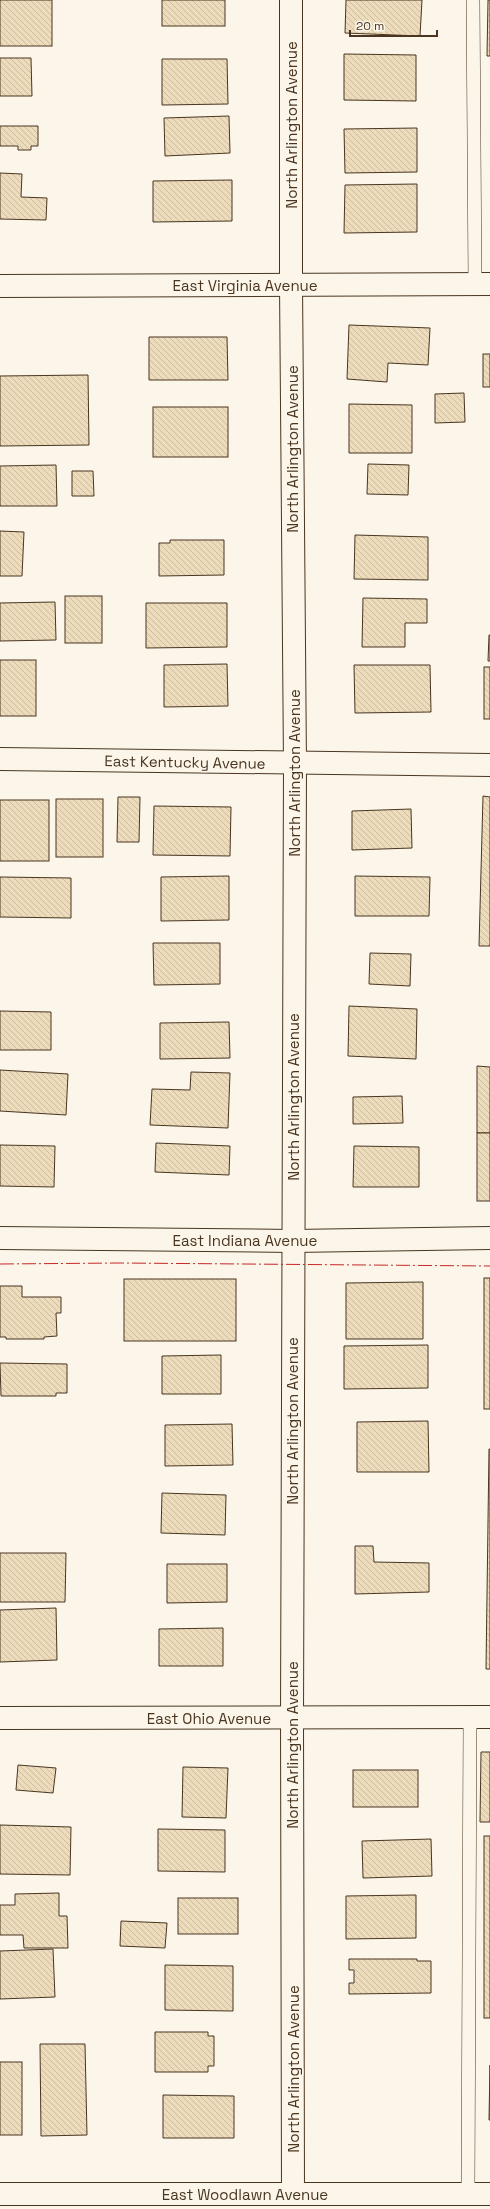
<svg xmlns="http://www.w3.org/2000/svg" width="490" height="2209" font-family="'Space Grotesk',sans-serif">
<style>
.building{fill:url(#building-back-hatch);stroke:#4a3520}
.lines{fill:none;stroke-linecap:round;stroke-linejoin:round}
.service-casing{stroke:#4a3520;stroke-width:14}
.minor-casing{stroke:#4a3520;stroke-width:24}
.tertiary-casing{stroke:#4a3520;stroke-width:24}
.service{stroke:#fbf6e9;stroke-width:13}
.minor{stroke:#fbf6e9;stroke-width:22}
.tertiary{stroke:#fbf6e9;stroke-width:22}
.power{stroke:#c62828;stroke-width:1;stroke-dasharray:14 3 2 3;stroke-linecap:butt}
.labels{text-anchor:middle;dominant-baseline:central;stroke-width:3;stroke-linejoin:round;paint-order:stroke}
.street-label{font-size:15px;fill:#4a3520;stroke:#fbf6e9}
</style>
<defs>
<pattern id="building-back-hatch" width="6" height="6" patternUnits="userSpaceOnUse"><rect width="6" height="6" fill="#ecdcbc"/><path d="M-1 5l2 2M0 0l6 6M5-1l2 2" fill="none" stroke="#ccbda1"/></pattern>
</defs>
<rect width="100%" height="100%" fill="#fbf6e9"/>
<g class="building">
<rect x="0" y="0" width="52" height="46"/>
<rect x="162" y="0" width="63" height="26"/>
<polygon points="346,0 422,0 420,36 345,33"/>
<polygon points="488,0 490,0 490,56 487,56"/>
<polygon points="344,54 416,55 416,101 344,100"/>
<polygon points="0,58 31,58 32,96 0,96"/>
<polygon points="162,59 227,59 228,104 162,105"/>
<polygon points="229,116 230,153 165,156 164,118"/>
<polygon points="0,126 38,126 38,146 31,146 31,150 18,150 18,146 0,146"/>
<polygon points="417,128 417,172 345,173 344,129"/>
<polygon points="0,173 22,174 21,197 47,198 46,220 0,219"/>
<polygon points="232,180 232,221 153,222 153,181"/>
<polygon points="417,184 417,232 344,233 345,185"/>
<polygon points="349,325 430,328 428,365 388,363 387,382 347,379"/>
<polygon points="149,337 227,337 228,380 149,380"/>
<rect x="483" y="354" width="7" height="33"/>
<polygon points="88,375 89,445 0,446 0,376"/>
<polygon points="464,393 465,422 435,423 435,394"/>
<polygon points="349,404 412,405 412,453 349,453"/>
<rect x="153" y="407" width="75" height="50"/>
<polygon points="368,464 409,465 408,495 367,494"/>
<polygon points="56,465 57,506 0,506 0,466"/>
<polygon points="72,471 93,471 94,496 72,496"/>
<polygon points="0,531 24,532 22,576 0,576"/>
<polygon points="355,535 428,537 428,580 354,579"/>
<polygon points="170,540 224,540 224,575 159,576 159,543 170,543"/>
<rect x="65" y="596" width="37" height="47"/>
<polygon points="363,598 427,599 427,623 405,623 405,647 362,647"/>
<polygon points="55,602 56,640 0,641 0,603"/>
<polygon points="146,603 227,603 227,647 146,648"/>
<polygon points="489,635 490,635 490,661 488,661"/>
<rect x="0" y="660" width="36" height="56"/>
<polygon points="227,664 228,706 164,707 164,665"/>
<polygon points="354,665 430,665 431,712 355,713"/>
<rect x="484" y="667" width="6" height="52"/>
<polygon points="483,796 490,797 490,946 479,946"/>
<polygon points="118,797 140,797 139,842 117,842"/>
<rect x="56" y="799" width="47" height="58"/>
<rect x="0" y="800" width="49" height="61"/>
<polygon points="154,806 231,807 230,856 153,855"/>
<polygon points="411,809 412,848 352,850 352,811"/>
<polygon points="229,876 229,920 161,921 161,877"/>
<polygon points="355,876 430,877 429,916 355,916"/>
<polygon points="0,877 71,878 71,918 0,917"/>
<polygon points="153,943 220,943 220,984 154,985"/>
<polygon points="370,953 411,954 410,986 369,984"/>
<polygon points="349,1006 417,1009 416,1059 348,1056"/>
<polygon points="0,1011 51,1012 51,1050 0,1050"/>
<polygon points="229,1022 230,1058 160,1059 160,1023"/>
<polygon points="477,1066 490,1067 490,1133 477,1133"/>
<polygon points="0,1070 68,1074 66,1115 0,1111"/>
<polygon points="191,1072 230,1073 228,1128 150,1125 152,1089 190,1090"/>
<polygon points="402,1096 403,1123 353,1124 353,1097"/>
<rect x="477" y="1133" width="13" height="68"/>
<polygon points="156,1143 230,1146 229,1175 155,1172"/>
<polygon points="0,1145 55,1146 54,1187 0,1186"/>
<polygon points="354,1146 419,1147 419,1187 353,1187"/>
<rect x="484" y="1278" width="6" height="131"/>
<rect x="124" y="1279" width="112" height="62"/>
<polygon points="423,1282 423,1339 346,1339 346,1283"/>
<polygon points="0,1286 22,1286 22,1297 61,1297 61,1313 56,1313 57,1336 44,1337 44,1339 6,1339 6,1337 0,1337"/>
<polygon points="428,1345 428,1388 344,1389 344,1346"/>
<polygon points="221,1355 221,1394 162,1394 162,1356"/>
<polygon points="0,1363 67,1364 67,1393 56,1393 56,1396 1,1396"/>
<polygon points="428,1421 429,1472 357,1472 357,1422"/>
<polygon points="232,1424 233,1465 165,1466 165,1425"/>
<polygon points="489,1449 490,1449 490,1669 486,1669"/>
<polygon points="162,1493 226,1495 225,1535 161,1533"/>
<polygon points="355,1546 373,1546 374,1562 429,1563 429,1592 355,1594"/>
<polygon points="0,1553 66,1553 65,1602 0,1602"/>
<polygon points="167,1564 227,1564 227,1602 167,1603"/>
<polygon points="56,1608 57,1660 0,1662 0,1610"/>
<polygon points="223,1628 223,1666 159,1666 159,1629"/>
<polygon points="481,1752 490,1752 490,1822 480,1822"/>
<polygon points="18,1765 56,1768 53,1793 16,1790"/>
<polygon points="183,1767 228,1768 226,1818 182,1817"/>
<rect x="353" y="1770" width="65" height="37"/>
<polygon points="0,1825 71,1827 70,1875 0,1874"/>
<polygon points="158,1829 225,1830 225,1872 158,1871"/>
<rect x="484" y="1836" width="6" height="182"/>
<polygon points="431,1839 432,1876 363,1878 362,1841"/>
<polygon points="59,1893 59,1916 67,1916 68,1948 24,1948 23,1935 0,1935 0,1905 15,1905 15,1894"/>
<polygon points="416,1895 416,1938 346,1939 346,1896"/>
<rect x="178" y="1898" width="60" height="36"/>
<polygon points="121,1921 167,1923 165,1948 120,1946"/>
<polygon points="53,1949 55,1997 0,1999 0,1951"/>
<polygon points="349,1959 417,1959 417,1961 431,1961 431,1993 349,1994 349,1983 354,1983 354,1970 349,1970"/>
<polygon points="165,1965 233,1966 233,2011 165,2010"/>
<polygon points="155,2032 208,2032 208,2036 214,2036 214,2066 208,2066 208,2072 155,2072"/>
<polygon points="40,2044 85,2044 87,2135 41,2136"/>
<rect x="0" y="2062" width="22" height="73"/>
<polygon points="490,2065 490,2120 489,2120"/>
<polygon points="163,2095 234,2096 234,2138 163,2138"/>
</g>
<g class="lines">
<defs>
<g id="service">
<polyline points="473,0 475,284"/>
<polyline points="468,2194 470,1717"/>
</g>
<g id="minor">
<polyline points="291,0 291,285 295,764 292,1717 293,2193"/>
<polyline points="0,286 490,284"/>
<polyline points="0,759 490,765"/>
<polyline points="0,1718 490,1717"/>
<polyline points="0,2194 490,2194"/>
</g>
<polyline id="tertiary" points="0,1238 293,1241 490,1238"/>
</defs>
<use href="#service" class="service-casing"/>
<use href="#minor" class="minor-casing"/>
<use href="#tertiary" class="tertiary-casing"/>
<use href="#service" class="service"/>
<use href="#minor" class="minor"/>
<use href="#tertiary" class="tertiary"/>
<polyline class="power" points="0,1264 120,1263 490,1266"/>
</g>
<g class="labels">
<g class="street-label">
<text transform="translate(291 125) rotate(-90)">North Arlington Avenue</text>
<text x="245" y="285">East Virginia Avenue</text>
<text transform="translate(292 449) rotate(-90)">North Arlington Avenue</text>
<text transform="translate(185 762) rotate(1)">East Kentucky Avenue</text>
<text transform="translate(294 773) rotate(-90)">North Arlington Avenue</text>
<text transform="translate(293 1097) rotate(-90)">North Arlington Avenue</text>
<text x="245" y="1240">East Indiana Avenue</text>
<text transform="translate(292 1421) rotate(-90)">North Arlington Avenue</text>
<text x="209" y="1718">East Ohio Avenue</text>
<text transform="translate(292 1745) rotate(-90)">North Arlington Avenue</text>
<text transform="translate(293 2069) rotate(-90)">North Arlington Avenue</text>
<text x="245" y="2194">East Woodlawn Avenue</text>
</g>
</g>
<path d="M350 30v6h87v-6" fill="none" stroke="#4a3520" stroke-width="2"/>
<text x="356" y="30" font-size="12" fill="#4a3520" stroke="#fbf6e9" stroke-width="3" paint-order="stroke">20 m</text>
</svg>
